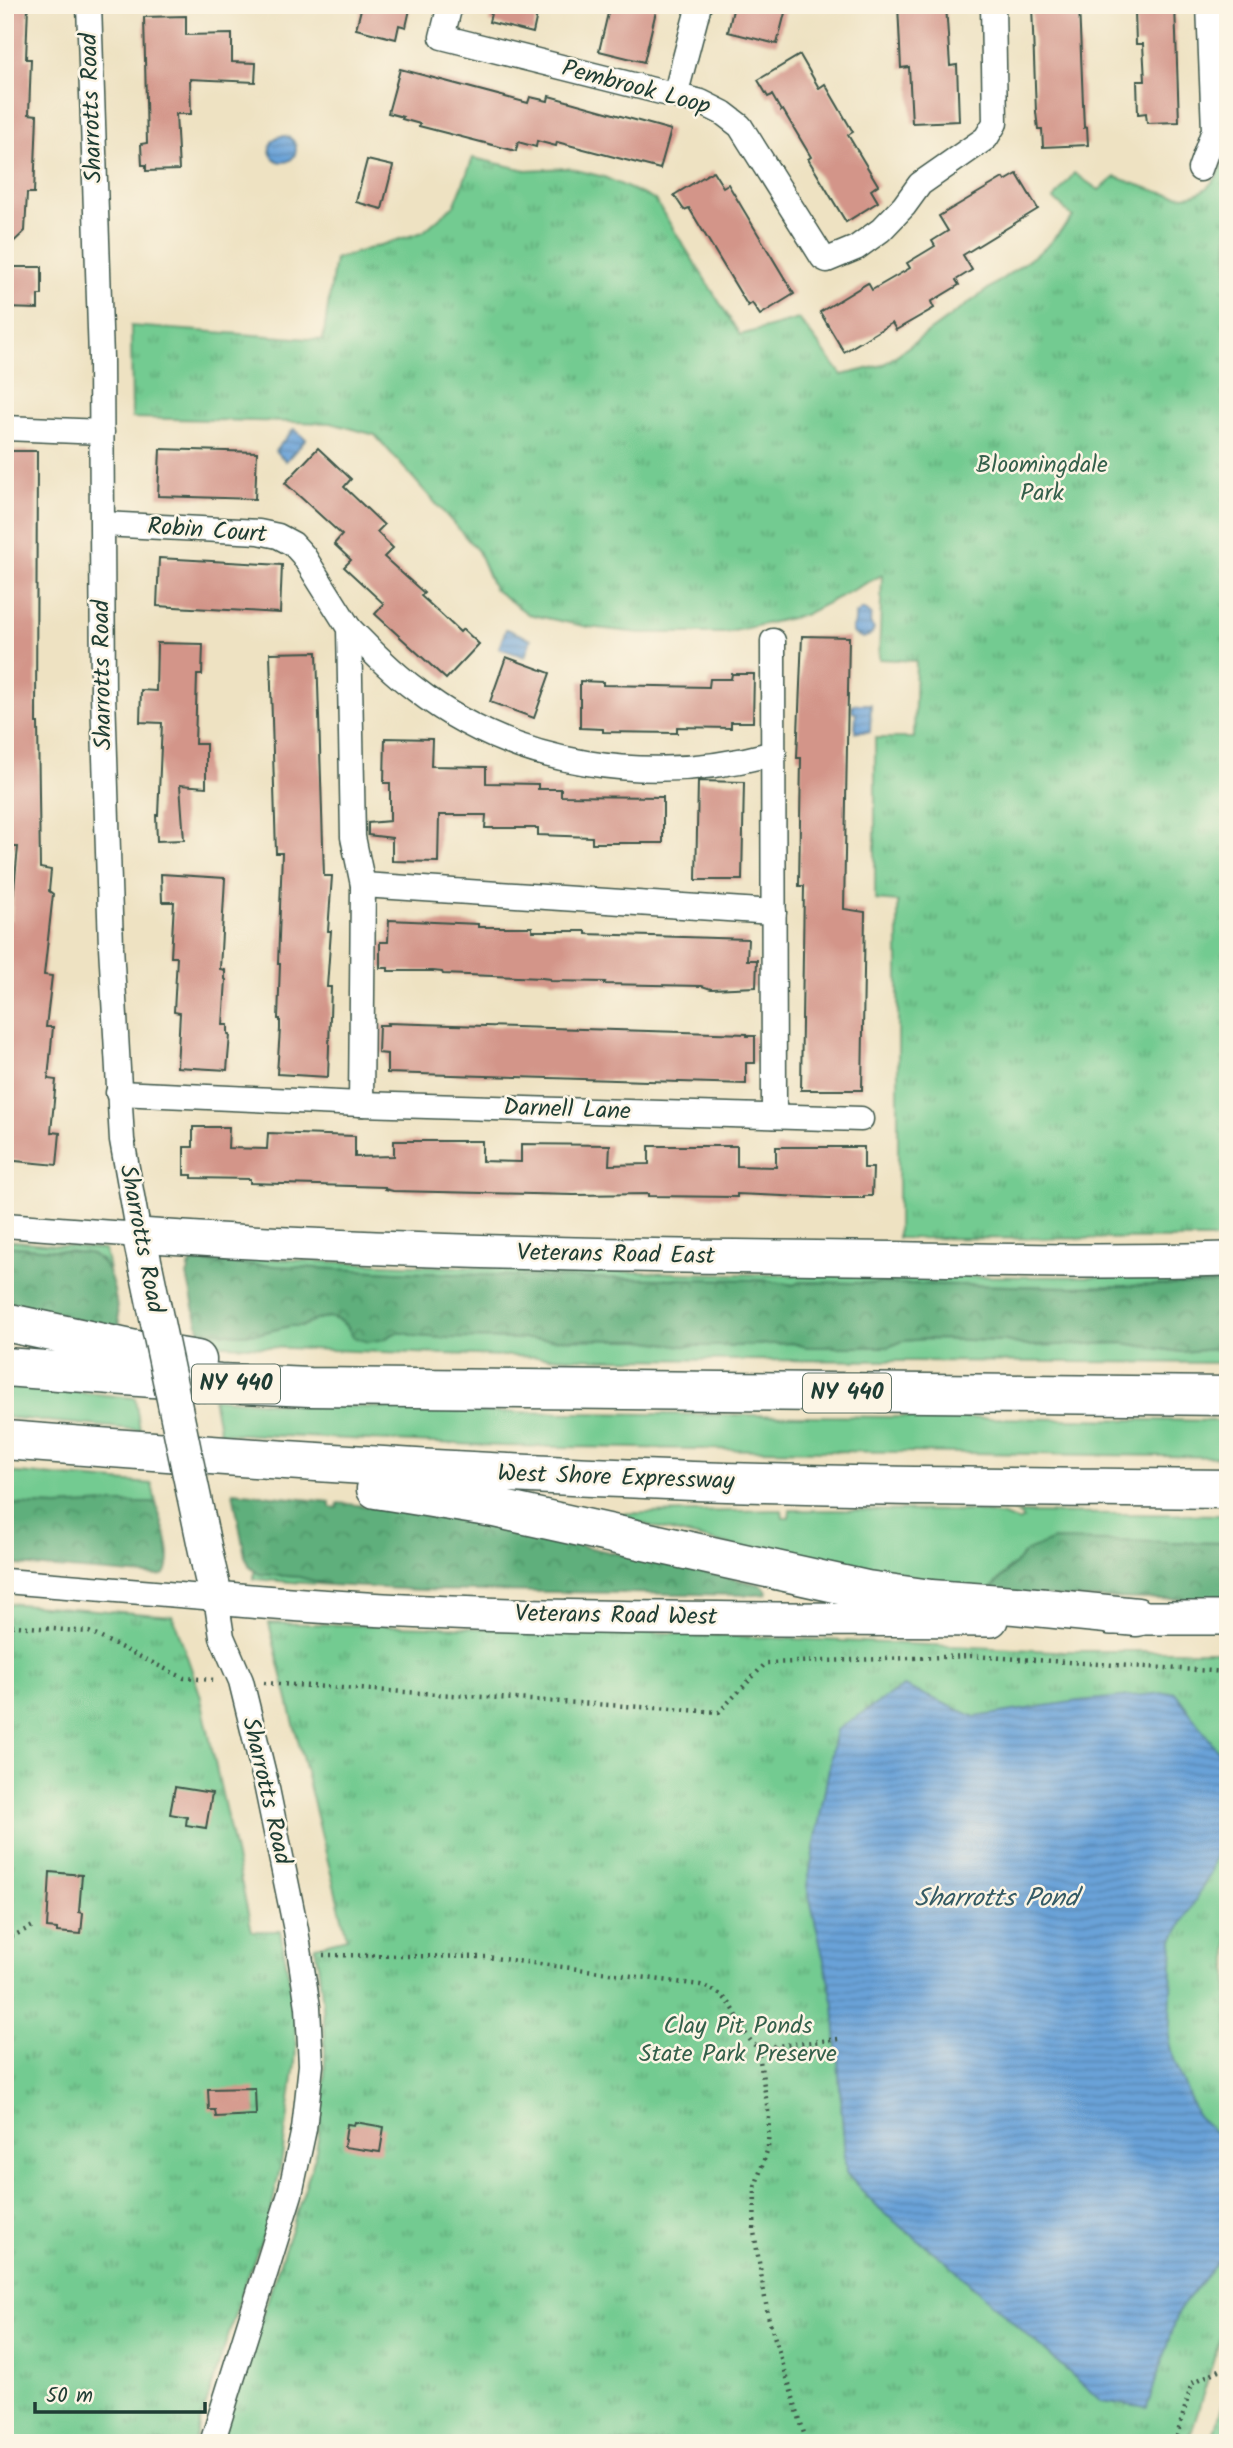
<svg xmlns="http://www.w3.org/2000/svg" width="1233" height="2448" font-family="Kalam,sans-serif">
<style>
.grass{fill:#73cb91;stroke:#498462;stroke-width:2}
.forest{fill:url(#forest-crowns);stroke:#3e7658;stroke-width:2}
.park{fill:url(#park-tufts);stroke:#498462;stroke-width:2}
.water{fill:url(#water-rules);stroke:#447086;stroke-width:2}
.building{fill:#d39589}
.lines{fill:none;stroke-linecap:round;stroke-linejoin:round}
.street-casing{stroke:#3e5649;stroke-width:27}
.secondary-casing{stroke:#3e5649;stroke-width:36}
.highway-casing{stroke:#3e5649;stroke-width:41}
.path{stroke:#3e5649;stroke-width:4.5;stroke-dasharray:2 5;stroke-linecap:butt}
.street{stroke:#fff;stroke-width:24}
.secondary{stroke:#fff;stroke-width:33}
.highway{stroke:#fff;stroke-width:38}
.secondary-bridge-casing{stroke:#3e5649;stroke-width:36;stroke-linecap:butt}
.secondary-bridge{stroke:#fff;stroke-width:33}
.labels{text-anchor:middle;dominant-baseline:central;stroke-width:5;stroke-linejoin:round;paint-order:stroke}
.shield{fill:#fcf5e5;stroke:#617469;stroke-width:2}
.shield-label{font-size:23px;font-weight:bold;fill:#1f3d34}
.street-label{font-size:24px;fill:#1f3d34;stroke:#fcf5e5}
.park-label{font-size:24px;fill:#34604b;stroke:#fcf5e5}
.water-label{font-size:26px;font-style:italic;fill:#355b65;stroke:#fcf5e5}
</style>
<defs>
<pattern id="forest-crowns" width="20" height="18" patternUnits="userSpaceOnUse" patternTransform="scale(1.75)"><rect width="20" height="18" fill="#5eaf7b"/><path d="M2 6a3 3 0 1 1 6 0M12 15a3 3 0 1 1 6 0" fill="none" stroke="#4d9066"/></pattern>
<pattern id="park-tufts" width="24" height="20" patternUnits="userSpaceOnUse" patternTransform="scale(1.75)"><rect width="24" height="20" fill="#73cb91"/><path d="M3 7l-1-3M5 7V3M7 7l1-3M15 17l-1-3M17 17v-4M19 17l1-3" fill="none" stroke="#5ea677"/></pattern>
<pattern id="water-rules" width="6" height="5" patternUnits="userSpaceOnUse" patternTransform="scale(1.75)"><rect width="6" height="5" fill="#69a2d8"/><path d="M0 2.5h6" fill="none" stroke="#5685b0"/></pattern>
</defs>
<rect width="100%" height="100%" fill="#fcf5e5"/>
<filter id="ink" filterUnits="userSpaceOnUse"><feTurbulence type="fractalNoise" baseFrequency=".0143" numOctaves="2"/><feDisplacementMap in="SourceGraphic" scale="14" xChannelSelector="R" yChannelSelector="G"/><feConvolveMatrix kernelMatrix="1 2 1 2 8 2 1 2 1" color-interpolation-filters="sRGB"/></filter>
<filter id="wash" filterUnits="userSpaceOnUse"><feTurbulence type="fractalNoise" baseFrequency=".00686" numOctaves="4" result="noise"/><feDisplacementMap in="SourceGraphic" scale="28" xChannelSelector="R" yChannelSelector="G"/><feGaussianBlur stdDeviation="1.57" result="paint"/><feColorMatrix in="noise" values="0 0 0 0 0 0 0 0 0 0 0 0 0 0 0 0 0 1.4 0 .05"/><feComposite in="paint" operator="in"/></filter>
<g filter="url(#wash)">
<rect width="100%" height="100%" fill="#eee2c2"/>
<g class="grass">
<polygon points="5,1240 105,1250 109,1270 101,1260 88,1253 5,1246"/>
<path d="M195 1255C539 1274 884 1279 1228 1276V1284L1069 1287 800 1282 794 1285 761 1280 575 1278 395 1272 203 1262 192 1264 188 1269Z"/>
<path d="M329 1317C342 1321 347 1325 353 1337L384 1339 395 1333H406L415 1336 444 1338 641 1340 684 1346H735L792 1343 807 1347H888L903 1341 927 1339 1006 1341 1027 1346 1123 1343 1181 1352 1228 1348V1363L602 1359 353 1351 203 1344 199 1330 238 1334 261 1333 290 1326H303L317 1319Z"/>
<polygon points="5,1385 135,1398 140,1430 5,1417"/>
<polygon points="213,1398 274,1403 483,1412 1228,1421 1228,1457 500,1446 220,1433"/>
<polygon points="5,1472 152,1484 156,1503 58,1506 5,1504"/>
<polygon points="782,1510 783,1517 789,1517 790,1510 976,1511 1004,1516 1018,1522 1024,1519 1016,1513 1228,1515 1228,1543 1153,1542 1010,1567 988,1592 848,1574 602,1514"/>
<polygon points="254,1570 259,1574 299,1577 330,1585 254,1579"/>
</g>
<g class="forest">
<path d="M5 1246 88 1253C117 1264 115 1303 120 1330L5 1304Z"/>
<polygon points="197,1262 395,1272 575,1278 761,1280 794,1285 800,1282 1069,1287 1228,1284 1228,1348 1181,1352 1123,1343 1027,1346 1006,1341 927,1339 903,1341 888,1347 807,1347 792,1343 735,1346 684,1346 641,1340 444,1338 415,1336 406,1333 395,1333 384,1339 368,1342 353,1337 348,1327 341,1321 329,1317 316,1319 303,1326 290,1326 261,1333 238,1334 199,1330 187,1275 192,1264"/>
<polygon points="233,1492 330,1502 330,1507 337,1508 338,1503 424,1512 762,1585 767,1591 766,1594 754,1595 419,1590 330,1585 299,1577 259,1574 250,1567 245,1556"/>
<path d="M108 1503H156C161 1523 176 1555 165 1574L159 1576 5 1564V1504L58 1506Z"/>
<polygon points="1053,1540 1228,1543 1228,1600 1078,1598 988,1592 1027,1551"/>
</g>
<g class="park">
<path d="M1228 150V1239L898 1238V902L875 900V738H914L916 661 879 659 882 575 804 615 725 633H640L588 627 528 614 494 589 478 551 375 435 331 423 132 418 131 326 323 340 335 259 423 232 455 204 473 158 526 170 568 168 604 177 655 200 740 335 799 319 842 375 883 365 1045 248 1073 217 1054 199 1074 173 1099 190 1115 177C1165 193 1208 220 1228 150Z"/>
<polygon points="5,1603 173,1616 200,1694 252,1931 280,1931 295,2008 296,2046 295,2063 282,2158 270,2217 241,2295 194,2443 5,2443"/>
<path d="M269 1623 646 1632 1056 1651H1228V2313L1188 2443H220L315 2157C329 2083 328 2019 315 1946L347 1938Z"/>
<polygon points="1228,2382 1228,2443 1211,2443"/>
</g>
<g class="water">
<circle cx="283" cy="149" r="13"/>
<polygon points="294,429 306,439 286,461 275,451"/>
<polygon points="863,609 871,615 870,623 874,629 871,635 863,638 854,634 852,629 855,622 855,615"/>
<polygon points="506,629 531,639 525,657 499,648"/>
<polygon points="856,704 871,704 870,732 855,732 856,713 852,712 852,705"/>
<polygon points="904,1686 975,1717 1078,1701 1175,1692 1228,1765 1228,1803 1211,1872 1173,1940 1169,2047 1197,2116 1228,2144 1228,2261 1219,2260 1178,2311 1147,2408 1101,2401 945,2261 880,2210 846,2173 834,2005 807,1886 836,1730"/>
</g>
<g id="blocks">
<g class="building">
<polygon points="5,5 28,5 26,59 31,59 29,114 37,115 34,193 27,193 25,231 5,250"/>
<polygon points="362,5 411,5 406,27 399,25 396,39 356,29"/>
<polygon points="493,5 539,5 533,33 489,22"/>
<polygon points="610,5 657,7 644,62 599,51"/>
<polygon points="734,5 787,5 777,44 728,32"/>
<polygon points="898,5 946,5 950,66 957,65 959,121 912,123 909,67 901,68"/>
<polygon points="1032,5 1079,5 1084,128 1087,127 1088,145 1043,147 1042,129 1038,129 1036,112"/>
<polygon points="1142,5 1175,5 1179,122 1147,123 1146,113 1138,114 1137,81 1145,81 1143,44 1136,44 1135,11 1142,11"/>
<polygon points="186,16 186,35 232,34 232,62 256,63 255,82 190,79 191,114 176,114 179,170 146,171 146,165 142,165 141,144 147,143 144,17"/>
<polygon points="800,55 819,88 825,84 853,132 848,135 878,185 871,190 878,202 846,222 808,159 811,157 783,110 781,111 772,95 768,97 758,80"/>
<polygon points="400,69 528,103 530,97 548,101 549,96 671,130 660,169 557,142 556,146 537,141 536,147 518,142 516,151 419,126 420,124 402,119 403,117 388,113"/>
<polygon points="367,160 393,166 382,209 356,202"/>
<polygon points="713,171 723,187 728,184 794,294 760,315 752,303 748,306 689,208 684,210 674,195"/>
<polygon points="1017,174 1038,209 963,255 972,270 956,280 959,285 931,302 934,308 896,330 892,323 844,352 820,312 868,283 872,290 910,268 907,263 935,246 932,241 948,231 939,216 1003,178 1005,181"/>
<polygon points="5,267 42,267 42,295 38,295 38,309 5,308"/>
<polygon points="318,448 351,479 344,487 384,525 377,532 393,548 384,557 424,593 421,596 441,614 460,632 463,629 479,644 446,679 375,614 384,604 344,567 351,560 334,544 342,535 285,483"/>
<polygon points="160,449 257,452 255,499 158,496"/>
<polygon points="5,451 37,451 36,723 38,723 40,868 51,870 49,891 53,894 44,975 52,976 46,1027 53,1027 48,1079 56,1080 51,1132 60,1133 57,1165 5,1160 7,1109 5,1108 5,920 11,920 18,847 5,847"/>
<polygon points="159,558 282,565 280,613 157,606"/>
<polygon points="802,636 849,637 844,909 865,912 862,1090 801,1090 804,886 799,886 801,758 797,758"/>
<polygon points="157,643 203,644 202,675 197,675 195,744 206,744 206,787 180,785 184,840 157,841 156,815 158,815 162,723 140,722 141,690 156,691"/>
<polygon points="317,652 324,876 332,876 328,931 331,931 327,987 331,987 328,1077 277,1074 280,1029 280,1019 278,1019 280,964 278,964 282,853 276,853 270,653"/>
<polygon points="506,657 550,673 534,718 490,702"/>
<polygon points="732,674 754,674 753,722 731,722 731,728 677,727 677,733 603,732 603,729 580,728 580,681 603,682 603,685 709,687 710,679 731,679"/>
<polygon points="385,738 432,739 431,766 486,767 486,783 538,784 538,789 561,789 561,796 663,797 663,843 592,843 592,837 538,835 538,828 485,828 486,815 439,815 438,862 392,861 392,838 368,835 368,823 390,821 390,783 384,783"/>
<polygon points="698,781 744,782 742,880 696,880"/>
<polygon points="161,874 225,878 220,969 225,970 225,979 226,980 223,1025 228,1025 228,1034 230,1035 227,1070 177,1067 180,1013 174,1012 177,957 171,957 174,902 162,902"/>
<polygon points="389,920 478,924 478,927 532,927 532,931 586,931 586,934 748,939 747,960 757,960 756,987 711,989 702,986 604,984 605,982 550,981 550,979 541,978 443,974 442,972 433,971 388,971 388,968 380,968 380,942 388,942"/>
<polygon points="387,1023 747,1034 747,1036 755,1036 755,1063 746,1063 746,1084 387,1073 387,1054 378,1053 379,1025 388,1025"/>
<polygon points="193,1127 229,1127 228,1148 267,1149 268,1133 355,1136 355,1157 394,1156 394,1141 482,1141 482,1161 521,1162 521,1144 610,1145 609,1165 649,1164 649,1146 737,1146 737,1166 776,1167 776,1147 864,1147 864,1168 873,1168 872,1196 864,1196 864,1198 829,1198 737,1194 737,1197 648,1196 648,1194 574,1195 393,1191 385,1189 385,1187 250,1183 250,1179 192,1178 192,1175 184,1175 184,1147 193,1147"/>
<polygon points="175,1787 212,1793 206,1828 186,1825 187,1817 170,1814"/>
<polygon points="50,1872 82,1875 79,1912 83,1913 81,1934 57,1932 57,1929 47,1928"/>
<polygon points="255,2088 256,2115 216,2117 215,2110 209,2110 208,2089"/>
<polygon points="355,2122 384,2127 380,2152 344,2147 347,2124 354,2125"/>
</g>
</g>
</g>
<g filter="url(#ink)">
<use href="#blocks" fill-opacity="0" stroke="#3e5649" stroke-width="2"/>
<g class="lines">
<defs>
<g id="street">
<polyline points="450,5 442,37 701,102 723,113 740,126 823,258 827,260 856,248 881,230 904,206 920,184 986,138 995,123 993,5"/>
<polyline points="675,96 699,5"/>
<polyline points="1200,169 1214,130 1209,5"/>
<polyline points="5,428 102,432"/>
<polyline points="103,524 259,532 278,536 293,544 303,555 349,628 353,837 363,885 361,1104"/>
<path d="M349 628C370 649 390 671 415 689 516 768 652 786 774 753"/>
<polyline points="773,641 774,1116"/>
<polyline points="363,885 774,912"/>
<polyline points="118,1093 361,1104 861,1119"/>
<polyline points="5,1225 139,1235 122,1140 111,946 103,694 101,358 89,5"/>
<polyline points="5,1581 216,1598 222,1637 241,1681 265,1779 296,1930 308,2007 311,2065 304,2129 290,2194 212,2443"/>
</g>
<g id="secondary">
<path d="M146 1268 139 1235C350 1250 562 1255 773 1257 925 1258 1076 1264 1228 1259"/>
<path d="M208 1563 216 1598C473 1622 733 1618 991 1620"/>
<polyline points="1111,1618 1228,1618"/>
</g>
<g id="highway">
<polyline points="5,1322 136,1350 197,1360"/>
<polyline points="5,1367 220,1383 310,1387 1228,1396"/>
<path d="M5 1440C226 1457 447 1472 668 1480 855 1487 1041 1487 1228 1489"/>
<polyline points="376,1489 494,1508 867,1590 931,1599 1015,1605 1137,1617"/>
</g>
</defs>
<use href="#street" class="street-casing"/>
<use href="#secondary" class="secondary-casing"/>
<use href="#highway" class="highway-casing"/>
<g class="path">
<polyline points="5,1625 89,1632 184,1678 216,1680"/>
<polyline points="264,1683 719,1712 766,1663 971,1656 1228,1672"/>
<polyline points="5,1940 35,1925"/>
<path d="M323 1955 487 1957 700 1985C745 2000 731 2025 758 2048L839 2039"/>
<polyline points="758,2048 769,2117 768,2148 755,2187 754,2232 768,2316 807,2443"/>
<polyline points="1175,2443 1192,2383 1228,2366"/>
</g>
<use href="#street" class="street"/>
<use href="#secondary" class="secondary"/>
<use href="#highway" class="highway"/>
<defs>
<polyline id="secondary-bridge" points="146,1268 208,1563"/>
</defs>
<use href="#secondary-bridge" class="secondary-bridge-casing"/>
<use href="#secondary-bridge" class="secondary-bridge"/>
</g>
</g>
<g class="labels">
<g class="shield">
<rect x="192" y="1364.5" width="88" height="39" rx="5"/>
<rect x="803" y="1373.5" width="88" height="39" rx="5"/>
</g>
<g class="shield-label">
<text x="236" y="1384">NY 440</text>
<text x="847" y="1393">NY 440</text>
</g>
<g class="street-label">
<text transform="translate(636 88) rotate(15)">Pembrook Loop</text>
<text transform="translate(92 108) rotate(-92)">Sharrotts Road</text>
<text transform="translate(207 531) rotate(4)">Robin Court</text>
<text transform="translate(103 675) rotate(-91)">Sharrotts Road</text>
<text transform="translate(567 1110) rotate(2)">Darnell Lane</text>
<text transform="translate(141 1239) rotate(79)">Sharrotts Road</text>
<text transform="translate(616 1255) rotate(1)">Veterans Road East</text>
<text transform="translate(616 1478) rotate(2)">West Shore Expressway</text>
<text transform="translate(616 1616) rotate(1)">Veterans Road West</text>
<text transform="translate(266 1791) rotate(77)">Sharrotts Road</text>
</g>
<g class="park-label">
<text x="1042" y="465">Bloomingdale<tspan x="1042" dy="28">Park</tspan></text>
<text x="738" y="2026">Clay Pit Ponds<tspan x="738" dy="28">State Park Preserve</tspan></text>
</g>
<g class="water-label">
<text x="996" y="1899">Sharrotts Pond</text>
</g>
</g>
<rect width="1233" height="2448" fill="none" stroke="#fcf5e5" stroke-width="28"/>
<path d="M35 2402v10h170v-10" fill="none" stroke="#1f3d34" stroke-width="3.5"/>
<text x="46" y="2402" font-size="21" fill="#1f3d34" stroke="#fcf5e5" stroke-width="5" paint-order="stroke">50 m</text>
</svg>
